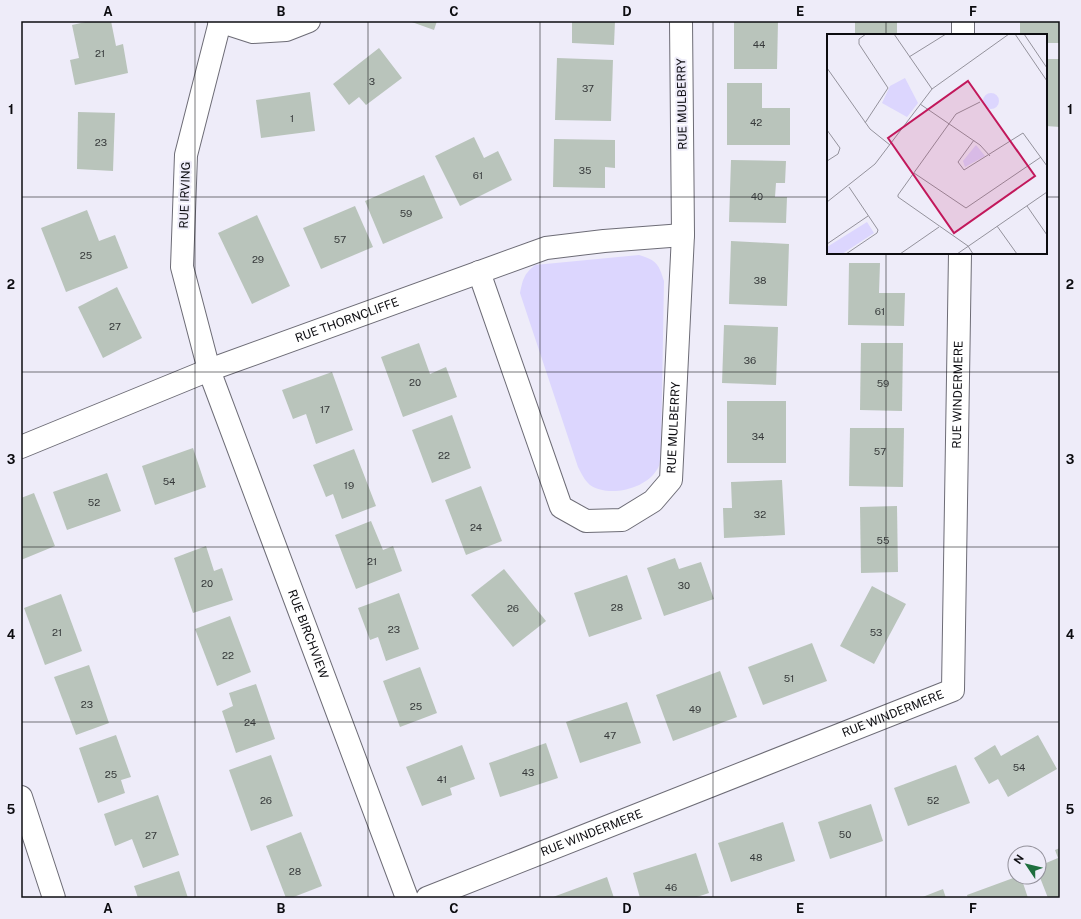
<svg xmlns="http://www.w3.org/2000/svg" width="1081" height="919" font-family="'Public Sans',sans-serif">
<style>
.green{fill:#dcd6fe}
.building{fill:#b9c4bb}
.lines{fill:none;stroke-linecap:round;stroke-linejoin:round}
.street-casing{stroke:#6d6c76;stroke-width:24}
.street{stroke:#fff;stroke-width:22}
.grid{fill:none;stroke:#0c0c10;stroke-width:1;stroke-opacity:0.55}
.labels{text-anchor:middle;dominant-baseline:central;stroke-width:4;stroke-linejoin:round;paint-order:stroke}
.number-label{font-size:10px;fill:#373a3b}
.street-label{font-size:12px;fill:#0c0c10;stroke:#eeecf9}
.inset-road{fill:none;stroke:#94929c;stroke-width:1}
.view{fill:#c2185b;fill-opacity:0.15;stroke:#c2185b;stroke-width:2}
.inset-edge{fill:none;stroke:#0c0c10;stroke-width:2}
.neatline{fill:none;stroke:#0c0c10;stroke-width:1.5}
.grid-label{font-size:13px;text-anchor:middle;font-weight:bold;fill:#0c0c10}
</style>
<rect width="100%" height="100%" fill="#eeecf9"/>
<path class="green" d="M639 255C657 260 659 265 664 281L661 449C660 455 661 463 658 468 647 489 609 498 590 485 585 481 581 473 578 467L520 293C523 279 524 274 535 265Z"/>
<g class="building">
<polygon points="90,21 111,21 116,46 123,44 128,73 75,85 70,60 79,58 72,25"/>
<polygon points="409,21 437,21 434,30"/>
<polygon points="572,21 615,21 614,45 572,43"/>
<polygon points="734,21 778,21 777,69 734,69"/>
<rect x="855" y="21" width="42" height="14"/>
<polygon points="1020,21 1060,21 1060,43 1046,43 1046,35 1020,35"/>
<polygon points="379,48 402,78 366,105 359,97 349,105 333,84"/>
<polygon points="557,58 613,60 611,121 555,120"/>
<polygon points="1046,59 1060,59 1060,127 1046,126"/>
<polygon points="727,83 762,83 762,108 790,108 790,145 727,145"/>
<polygon points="310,92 315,131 261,138 256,100"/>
<polygon points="78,112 115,113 113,171 77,169"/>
<polygon points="474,137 484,158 498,151 512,180 460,206 435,156"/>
<polygon points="554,139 615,140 615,168 605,167 605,188 553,187"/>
<polygon points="731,160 786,161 785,183 776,183 775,197 787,197 786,223 729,222"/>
<polygon points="424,175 443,218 383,244 365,201"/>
<polygon points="355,206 373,247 321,269 303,228"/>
<polygon points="87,210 99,241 115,235 128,268 66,292 41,228"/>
<polygon points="257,215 290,286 252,304 218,233"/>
<polygon points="731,241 789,244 787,306 729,304"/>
<polygon points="849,263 880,263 879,293 905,293 904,326 848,325"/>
<polygon points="117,287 142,338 103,358 78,307"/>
<polygon points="724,325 778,327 776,385 722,383"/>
<polygon points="419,343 430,374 446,367 457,397 403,417 381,357"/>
<polygon points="861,343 903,343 902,411 860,410"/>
<polygon points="332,372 353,430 316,444 306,414 293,419 282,390"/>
<rect x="727" y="401" width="59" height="62"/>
<polygon points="452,415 471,468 432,483 412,430"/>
<polygon points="850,428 904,428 903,487 849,486"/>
<polygon points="193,448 206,487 155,505 142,466"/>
<polygon points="354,449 376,506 342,519 333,494 326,497 313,465"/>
<polygon points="107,473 121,511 67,530 53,492"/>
<polygon points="782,480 785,535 724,538 723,508 732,508 731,482"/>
<polygon points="481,486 502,541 466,555 445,500"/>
<polygon points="34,493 55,546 21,560 21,498"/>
<polygon points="897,506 898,572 861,573 860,507"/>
<polygon points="371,521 383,550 393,546 402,571 356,589 335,535"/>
<polygon points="206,546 214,571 222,568 233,600 193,613 174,558"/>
<polygon points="675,558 679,569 701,562 714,599 664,616 647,568"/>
<polygon points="504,569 546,621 513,647 471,595"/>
<polygon points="627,575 642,619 589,637 574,593"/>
<polygon points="872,586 906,604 874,664 840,646"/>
<polygon points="399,593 419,649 386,661 378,637 370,640 358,608"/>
<polygon points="61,594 82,651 45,665 24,608"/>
<polygon points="230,616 251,672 217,686 195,629"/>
<polygon points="812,643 827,681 763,705 748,667"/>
<polygon points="89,665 109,723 76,735 54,677"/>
<polygon points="420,667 437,713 400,727 383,681"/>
<polygon points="720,671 737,717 673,741 656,695"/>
<polygon points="256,684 275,739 236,753 222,711 233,706 229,693"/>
<polygon points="627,702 641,743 580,763 566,722"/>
<polygon points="116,735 131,777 121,780 125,793 98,803 79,748"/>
<polygon points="1038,735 1057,769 1008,797 998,779 989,784 974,758 995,745 1001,756"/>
<polygon points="546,743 558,778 500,797 489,763"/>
<polygon points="462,745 475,779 450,788 452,795 422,806 406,767"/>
<polygon points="271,755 293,816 251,831 229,770"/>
<polygon points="956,765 970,803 908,826 894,788"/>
<polygon points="158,795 179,855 143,868 132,839 115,846 104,814"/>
<polygon points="871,804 883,841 830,859 818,822"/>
<polygon points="783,822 795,861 731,882 718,843"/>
<polygon points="301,832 322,886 291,898 286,898 266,846"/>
<polygon points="1060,848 1060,898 1048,898 1039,875 1039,866 1058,858 1055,850"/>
<polygon points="696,853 709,893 694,898 640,898 633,873"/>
<polygon points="179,871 188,898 138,898 134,886"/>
<polygon points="607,877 614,898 554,898 553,897"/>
<polygon points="1016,877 1021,877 1028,898 968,898 967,895"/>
<polygon points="943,889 946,898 920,898"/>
</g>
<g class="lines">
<defs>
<g id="street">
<polyline points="219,21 253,32 286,30 309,21"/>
<path id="s1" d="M220 22 186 155 182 267 209 370 407 898"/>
<polyline points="963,35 963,21"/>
<path id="s2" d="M479 272 561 507 586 521 622 520 653 501 671 480 683 235 681 21"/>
<path id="s3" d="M21 447 209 370 546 248 604 241 683 235"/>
<polyline points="21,797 54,898"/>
<path id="s4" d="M427 898 953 690 960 253"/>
</g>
</defs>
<use href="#street" class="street-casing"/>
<use href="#street" class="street"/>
</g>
<path class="grid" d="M195 21V898M368 21V898M540 21V898M713 21V898M886 21V35M21 197H828M1046 197H1060M886 253V898M21 372H1060M21 547H1060M21 722H1060"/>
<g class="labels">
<g class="number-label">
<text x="759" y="44">44</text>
<text x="100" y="53">21</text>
<text x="372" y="81">3</text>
<text x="588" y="88">37</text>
<text x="292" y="118">1</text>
<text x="756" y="122">42</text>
<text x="101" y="142">23</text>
<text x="585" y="170">35</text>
<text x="478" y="175">61</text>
<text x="757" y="196">40</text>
<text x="406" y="213">59</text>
<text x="340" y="239">57</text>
<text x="86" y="255">25</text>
<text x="258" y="259">29</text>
<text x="760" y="280">38</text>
<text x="880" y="311">61</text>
<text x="115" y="326">27</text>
<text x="750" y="360">36</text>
<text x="415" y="382">20</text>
<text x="883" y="383">59</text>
<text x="325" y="409">17</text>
<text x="758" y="436">34</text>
<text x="880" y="451">57</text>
<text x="444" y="455">22</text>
<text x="169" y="481">54</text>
<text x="349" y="485">19</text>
<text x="94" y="502">52</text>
<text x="760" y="514">32</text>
<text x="476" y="527">24</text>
<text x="883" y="540">55</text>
<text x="372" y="561">21</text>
<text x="207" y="583">20</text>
<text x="684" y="585">30</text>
<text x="617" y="607">28</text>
<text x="513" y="608">26</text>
<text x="394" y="629">23</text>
<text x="57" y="632">21</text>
<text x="876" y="632">53</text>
<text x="228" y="655">22</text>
<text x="789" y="678">51</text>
<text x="87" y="704">23</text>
<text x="416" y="706">25</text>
<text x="695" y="709">49</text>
<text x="250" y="722">24</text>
<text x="610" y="735">47</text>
<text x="1019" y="767">54</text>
<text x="528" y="772">43</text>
<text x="111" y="774">25</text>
<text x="442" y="779">41</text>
<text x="266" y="800">26</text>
<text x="933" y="800">52</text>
<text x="845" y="834">50</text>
<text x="151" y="835">27</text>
<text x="756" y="857">48</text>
<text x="295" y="871">28</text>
<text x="671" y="887">46</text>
</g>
<g class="street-label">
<text transform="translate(682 104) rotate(-91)">RUE MULBERRY</text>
<text transform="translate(185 195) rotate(-88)">RUE IRVING</text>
<text stroke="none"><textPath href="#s3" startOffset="350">RUE THORNCLIFFE</textPath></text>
<text stroke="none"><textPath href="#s4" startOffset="861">RUE WINDERMERE</textPath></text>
<text stroke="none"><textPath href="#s2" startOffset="430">RUE MULBERRY</textPath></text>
<text stroke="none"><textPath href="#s1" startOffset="638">RUE BIRCHVIEW</textPath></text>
<text stroke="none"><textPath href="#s4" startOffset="501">RUE WINDERMERE</textPath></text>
<text stroke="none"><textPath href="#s4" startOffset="177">RUE WINDERMERE</textPath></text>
</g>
</g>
<g transform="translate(827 34)">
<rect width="220" height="220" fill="#eeecf9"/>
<path d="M78 44 91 69 80 83 55 69 63 52ZM156 67a8 8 0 1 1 16 0a8 8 0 1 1-16 0ZM149 111 158 122 138 133 136 127ZM40 188 47 199 15 220H0V213Z" fill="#dcd6fe"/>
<path class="inset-road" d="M67 0 105 55M188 0 220 47M197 0 220 34M82 23 119 0M0 34 43 95 63 111M93 70 153 111 163 122M38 89 61 54 32 10V5L39 0M0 96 13 114 11 120 0 127M147 106 131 128 137 136 196 99 220 132M87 139 139 174 214 123M0 168 48 130 105 55 182 0M200 172 220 201M170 192 190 220M0 210 41 182M19 220 50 199 51 196 22 153M73 220 112 193M130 220 220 158M146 220 141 212 71 163V161L129 80 153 68"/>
<path class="view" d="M141 47 208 142 127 199 61 104Z"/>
<rect width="220" height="220" class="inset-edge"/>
</g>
<rect width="1081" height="919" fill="none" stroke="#eeecf9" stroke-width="44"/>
<g transform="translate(1027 865) rotate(305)"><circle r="19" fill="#eeecf9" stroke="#94929c"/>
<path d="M0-3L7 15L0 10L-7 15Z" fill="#1e6e3e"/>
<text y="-6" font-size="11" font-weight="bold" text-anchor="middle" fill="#0c0c10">N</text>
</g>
<rect x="22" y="22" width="1037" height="875" class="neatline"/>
<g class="grid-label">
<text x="108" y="16">A</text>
<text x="281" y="16">B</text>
<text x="454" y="16">C</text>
<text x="627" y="16">D</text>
<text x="800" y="16">E</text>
<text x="973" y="16">F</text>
<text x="11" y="114">1</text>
<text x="1070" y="114">1</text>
<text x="11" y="289">2</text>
<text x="1070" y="289">2</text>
<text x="11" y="464">3</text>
<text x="1070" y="464">3</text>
<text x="11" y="639">4</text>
<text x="1070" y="639">4</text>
<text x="11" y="814">5</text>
<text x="1070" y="814">5</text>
<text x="108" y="913">A</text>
<text x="281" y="913">B</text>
<text x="454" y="913">C</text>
<text x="627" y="913">D</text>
<text x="800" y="913">E</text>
<text x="973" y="913">F</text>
</g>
</svg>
